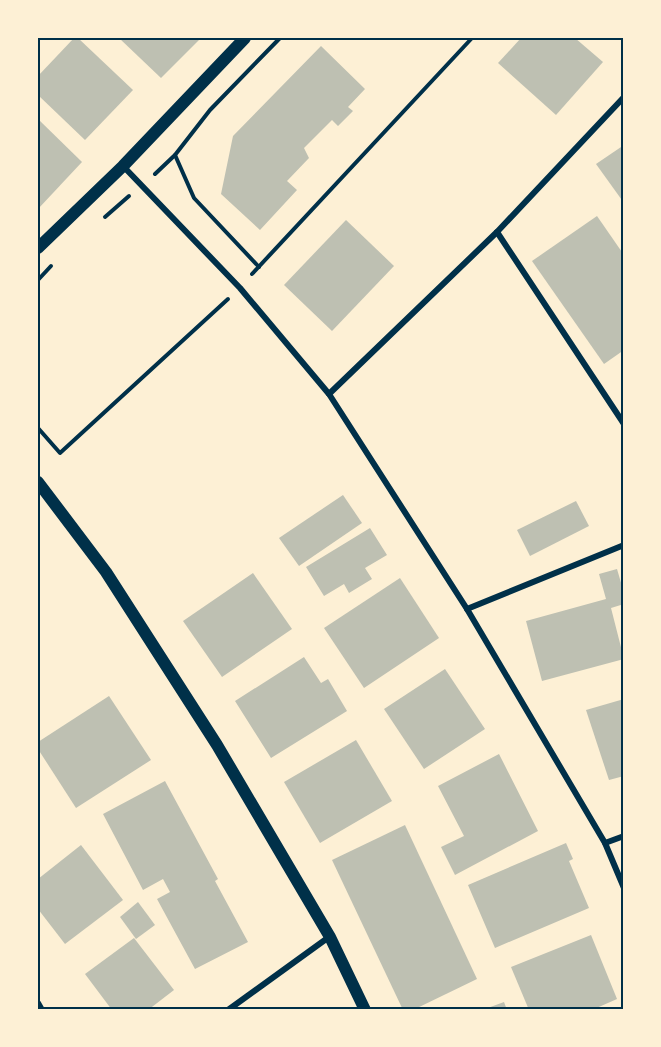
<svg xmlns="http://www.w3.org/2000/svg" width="661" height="1047" font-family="'DejaVu Sans',sans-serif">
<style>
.building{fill:#bec0b2}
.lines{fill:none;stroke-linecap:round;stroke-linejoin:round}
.path{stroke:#003049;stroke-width:4}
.minor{stroke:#003049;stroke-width:6}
.secondary{stroke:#003049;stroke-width:12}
.neatline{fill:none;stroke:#003049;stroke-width:2}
</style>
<rect width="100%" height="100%" fill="#fdf0d5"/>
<g class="building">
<polygon points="74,38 78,38 133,90 85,140 38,95 38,76"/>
<polygon points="119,38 201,38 161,78"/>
<polygon points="521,38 575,38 603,62 556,115 498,63"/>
<polygon points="321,46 365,89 348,107 353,111 338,126 332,120 304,148 309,158 287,181 297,190 260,230 221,194 233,136"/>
<polygon points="38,119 82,162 38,209"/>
<polygon points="624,145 624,203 596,164"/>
<polygon points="597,216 624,255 624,350 604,364 532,261"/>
<polygon points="346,220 394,266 332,331 284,285"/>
<polygon points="343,495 362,523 299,566 279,538"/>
<polygon points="576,501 589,526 530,556 517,530"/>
<polygon points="370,528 387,555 365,568 372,579 349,593 344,584 324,596 306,567"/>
<polygon points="617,569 624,593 624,604 611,608 624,659 542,681 526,621 606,599 599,574"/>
<polygon points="253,573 292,629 222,677 183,621"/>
<polygon points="400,578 439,638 364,688 324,628"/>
<polygon points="304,657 321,683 328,679 347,711 271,758 235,701"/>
<polygon points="445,669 485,729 424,769 384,709"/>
<polygon points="109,696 151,760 76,808 38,749 38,742"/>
<polygon points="624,699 624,776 609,780 586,710"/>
<polygon points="356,740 392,801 320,843 284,782"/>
<polygon points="499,754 538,831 455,875 441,847 464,836 438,786"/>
<polygon points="165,781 218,879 215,881 248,942 195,969 157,899 170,892 163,879 143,890 103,814"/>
<polygon points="405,825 477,979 413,1010 403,1010 332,860"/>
<polygon points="566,843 573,859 569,861 589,908 495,948 468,885"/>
<polygon points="81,845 123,900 65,944 38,909 38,879"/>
<polygon points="138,902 155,925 136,939 120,917"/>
<polygon points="591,935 617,999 592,1010 529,1010 511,967"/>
<polygon points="134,938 174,990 148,1010 112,1010 85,974"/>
<polygon points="504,1002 507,1010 485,1010 485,1009"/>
</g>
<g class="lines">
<g class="path">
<polyline points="175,155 194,198 259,267"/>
<polyline points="155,174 175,155 210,110 280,38"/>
<polyline points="105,217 129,196"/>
<polyline points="252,274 472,38"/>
<polyline points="38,280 51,266"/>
<polyline points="38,428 60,453 228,299"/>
</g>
<g class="minor">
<polyline points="123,166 240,288 329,394 467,609 605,843 624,888"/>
<polyline points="497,232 624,424"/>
<polyline points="329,394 497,232 624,97"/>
<polyline points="467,609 624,545"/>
<polyline points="605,843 624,836"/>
<polyline points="38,1003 42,1010"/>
<polyline points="228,1010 329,937"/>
</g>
<g class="secondary">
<polyline points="38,248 123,166 245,38"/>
<polyline points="38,482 106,572 217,745 330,937 365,1010"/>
</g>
</g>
<rect width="661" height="1047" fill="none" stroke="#fdf0d5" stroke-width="78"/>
<rect x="39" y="39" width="583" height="969" class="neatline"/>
</svg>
